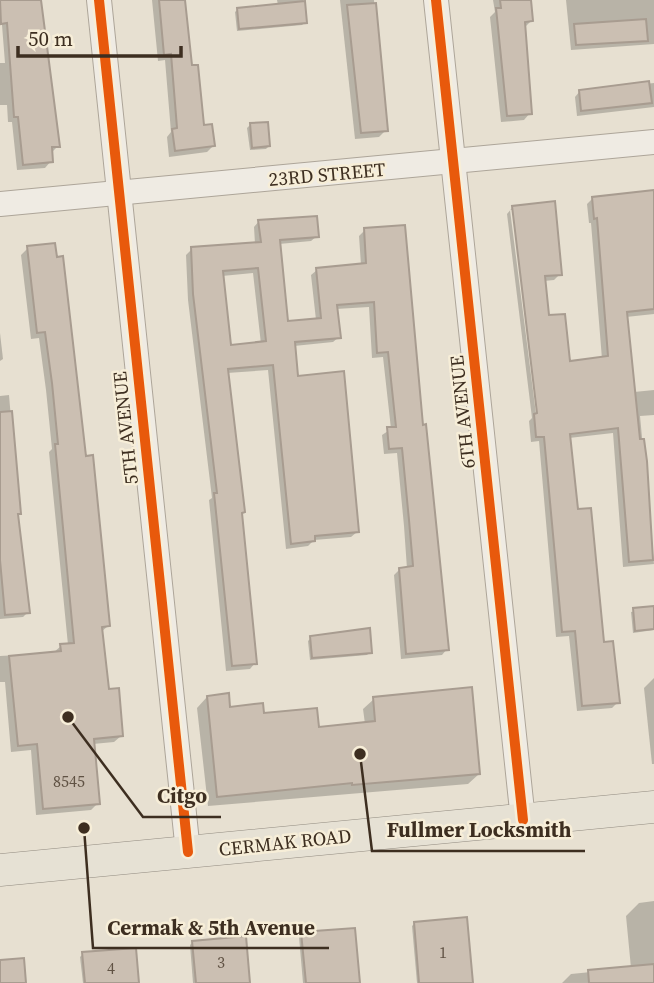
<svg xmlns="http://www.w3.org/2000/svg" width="654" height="983" font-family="'Source Serif 4',serif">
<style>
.shadow{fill:#0003;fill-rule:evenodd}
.building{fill:#cbbfb2;stroke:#a89c90;stroke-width:2;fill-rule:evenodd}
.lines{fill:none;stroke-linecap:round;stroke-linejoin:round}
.minor-casing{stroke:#ada599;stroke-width:26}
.major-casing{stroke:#928b80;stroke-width:33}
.minor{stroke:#efebe3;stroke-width:24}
.major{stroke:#e6e1d4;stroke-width:32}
.cycleway-casing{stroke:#f7eed8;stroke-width:15}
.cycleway{stroke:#e8590c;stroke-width:10}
.labels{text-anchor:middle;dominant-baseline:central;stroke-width:5;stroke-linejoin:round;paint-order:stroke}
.number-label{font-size:16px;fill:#605244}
.street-label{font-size:19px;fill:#3d2e20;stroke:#f7eed8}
.leader{fill:none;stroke:#3d2e20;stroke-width:2.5}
.callout-dot{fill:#3d2e20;stroke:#f7eed8;stroke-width:2.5}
.callout-label{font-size:21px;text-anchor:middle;font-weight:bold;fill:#3d2e20;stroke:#f7eed8;stroke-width:5;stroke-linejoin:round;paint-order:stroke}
</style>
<rect width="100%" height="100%" fill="#e7e0d1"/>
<g class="shadow">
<polygon points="0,0 40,0 58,146 51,153 51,161 45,168 17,170 12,122 8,122 7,105 0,105 0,63 5,63"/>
<polygon points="152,0 184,0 190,67 203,127 213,146 207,152 169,157 167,137 171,132 165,60 158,61"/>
<polygon points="277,0 303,0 305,22 302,25 237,31 235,12 238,9 278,5"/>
<polygon points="340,0 374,0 386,130 379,137 355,139"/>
<polygon points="493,0 529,0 531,21 524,28 530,113 524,120 501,122 490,17 495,12"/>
<polygon points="566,0 654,0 654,44 571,50"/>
<polygon points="654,83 654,107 577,116 575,97 580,91"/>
<polygon points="250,125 269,146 266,149 250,150 247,128"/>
<path d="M654 192V314L626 317 634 392 654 390V415L640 416 654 564 623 567 613 433 569 438 576 511 602 644 618 702 612 708 577 711 569 636 556 637 539 441 531 442 529 421 532 418 507 214 512 208 560 274 554 280 544 281 547 317 568 363 602 359 591 223H589L587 204 592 199ZM510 210H514L540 422H537Z"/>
<path d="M259 221 317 236 311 241 279 244 286 322 316 320 311 275 317 270 361 265 359 236 365 230 421 427 447 649 442 655 401 659 394 575 400 569H407L404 526 397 453 384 454 382 435 391 429 383 357 372 358 369 307 336 309 339 337 333 342 294 346 297 378 357 532 351 537 314 540 308 546 286 549 268 370 227 373 255 663 250 669 226 671 209 500 212 498 188 300 186 255 192 249 255 244 254 227ZM253 273 261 344 230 346 222 276Z"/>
<polygon points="28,248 85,458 108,626 101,632 108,690 121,736 114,742 93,744 98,803 91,810 36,815 31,750 11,752 5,682 0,682 0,656 53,653 61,646 68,645 49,452 52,449 46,390 39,338 31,339 21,255"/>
<polygon points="0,333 3,359 0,361"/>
<polygon points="9,395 19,513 17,516 28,612 23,617 0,619 0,396"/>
<polygon points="654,607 654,630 633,633 631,612"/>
<polygon points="311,638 370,652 367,655 310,660 308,641"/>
<polygon points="654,678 654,764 652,764 644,688"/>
<polygon points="207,697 229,709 317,729 365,724 363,709 374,699 479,774 468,784 208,806 197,708"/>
<polygon points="654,901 654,983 562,983 571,974 631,968 626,916 639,903"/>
<polygon points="415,923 471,983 417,983 412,926"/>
<polygon points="302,934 358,983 303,983 299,937"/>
<polygon points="193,942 248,983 193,983 190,945"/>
<polygon points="83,954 137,983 83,983 80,957"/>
</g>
<g class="building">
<polygon points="0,0 41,0 60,147 52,147 53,162 23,165 18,117 14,117 7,23 1,24"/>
<polygon points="159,0 185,0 192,65 198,65 204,125 212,124 215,146 175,151 172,129 177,128 171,54 164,55"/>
<polygon points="500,0 531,0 533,21 525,22 532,114 507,116 496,8 501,8"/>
<polygon points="305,1 307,23 239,29 237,8"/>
<polygon points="376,3 388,131 361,133 347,5"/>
<polygon points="646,19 648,41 576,45 574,24"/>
<polygon points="649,81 652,103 581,111 579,90"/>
<polygon points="268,122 270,146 252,148 250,123"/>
<polygon points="654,190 654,309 627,312 640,439 644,439 647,461 653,560 629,562 618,428 570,434 578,509 591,508 604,642 613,641 620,703 582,706 575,631 562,632 544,437 536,437 534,414 537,413 512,206 555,201 562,275 545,276 549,315 565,314 570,361 608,356 597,218 594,219 592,197"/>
<path d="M317 216 319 237 280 240 288 321 321 318 316 268 366 263 364 228 405 225 423 425 426 424 449 650 406 654 399 568 413 566 409 520 402 448 389 449 387 427H396L388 352 377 353 374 302 337 305 341 338 295 342 298 376 344 371 359 532 315 536V541L291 544 273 365 228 369 245 512 242 513 257 664 232 666 214 493H217L193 294 191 247 261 242 258 220ZM258 268 266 341 231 345 223 271Z"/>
<polygon points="55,243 57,257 63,256 86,456 93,455 110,626 102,627 109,689 119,688 123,736 94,739 100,804 43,809 37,744 18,746 9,656 61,651 60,644 74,643 55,444 58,444 52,383 45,332 37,333 27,246"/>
<polygon points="12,411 21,514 18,514 30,613 5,615 0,560 0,412"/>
<polygon points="654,606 654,629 635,631 633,608"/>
<polygon points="370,628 372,653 312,658 310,636"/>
<polygon points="472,687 480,774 352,785 352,783 217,797 207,696 229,693 230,707 263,703 264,713 317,708 319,727 375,721 373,697"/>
<polygon points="467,917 473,983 419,983 414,922"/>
<polygon points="355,928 360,983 306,983 301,932"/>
<polygon points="246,936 250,983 196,983 192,941"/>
<polygon points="136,948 139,983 85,983 82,952"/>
<polygon points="24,958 26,983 0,983 0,960"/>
<polygon points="654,964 654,983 589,983 588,970"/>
</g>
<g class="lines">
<defs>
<g id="minor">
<polyline points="99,0 188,852"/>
<polyline points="436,0 523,820"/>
<polyline points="0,204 654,142"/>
</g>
<polyline id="major" points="0,870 654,807"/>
</defs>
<use href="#minor" class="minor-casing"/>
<use href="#major" class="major-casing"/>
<use href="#minor" class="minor"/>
<use href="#major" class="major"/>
<defs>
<g id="cycleway">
<polyline points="99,0 188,852"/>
<polyline points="436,0 523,820"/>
</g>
</defs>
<use href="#cycleway" class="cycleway-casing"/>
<use href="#cycleway" class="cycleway"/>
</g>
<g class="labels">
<g class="number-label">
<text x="69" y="781">8545</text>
<text x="443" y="952">1</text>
<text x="221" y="962">3</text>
<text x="111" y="968">4</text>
</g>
<g class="street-label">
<text transform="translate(327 174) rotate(-5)">23RD STREET</text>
<text transform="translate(462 412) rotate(-96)">6TH AVENUE</text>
<text transform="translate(125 428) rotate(-96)">5TH AVENUE</text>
<text transform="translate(285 842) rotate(-6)">CERMAK ROAD</text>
</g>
</g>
<path class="leader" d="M68 717L143 817H221M360 754L372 851H585M84 828L93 948H329"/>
<g class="callout-dot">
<circle cx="68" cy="717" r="7"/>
<circle cx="360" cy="754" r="7"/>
<circle cx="84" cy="828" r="7"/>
</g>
<g class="callout-label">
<text x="182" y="803">Citgo</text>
<text x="479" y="837">Fullmer Locksmith</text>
<text x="211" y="935">Cermak &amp; 5th Avenue</text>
</g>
<path d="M18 46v10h163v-10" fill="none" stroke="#3d2e20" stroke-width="3.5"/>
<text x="28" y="46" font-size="21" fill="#3d2e20" stroke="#f7eed8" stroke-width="5" paint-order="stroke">50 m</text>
</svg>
